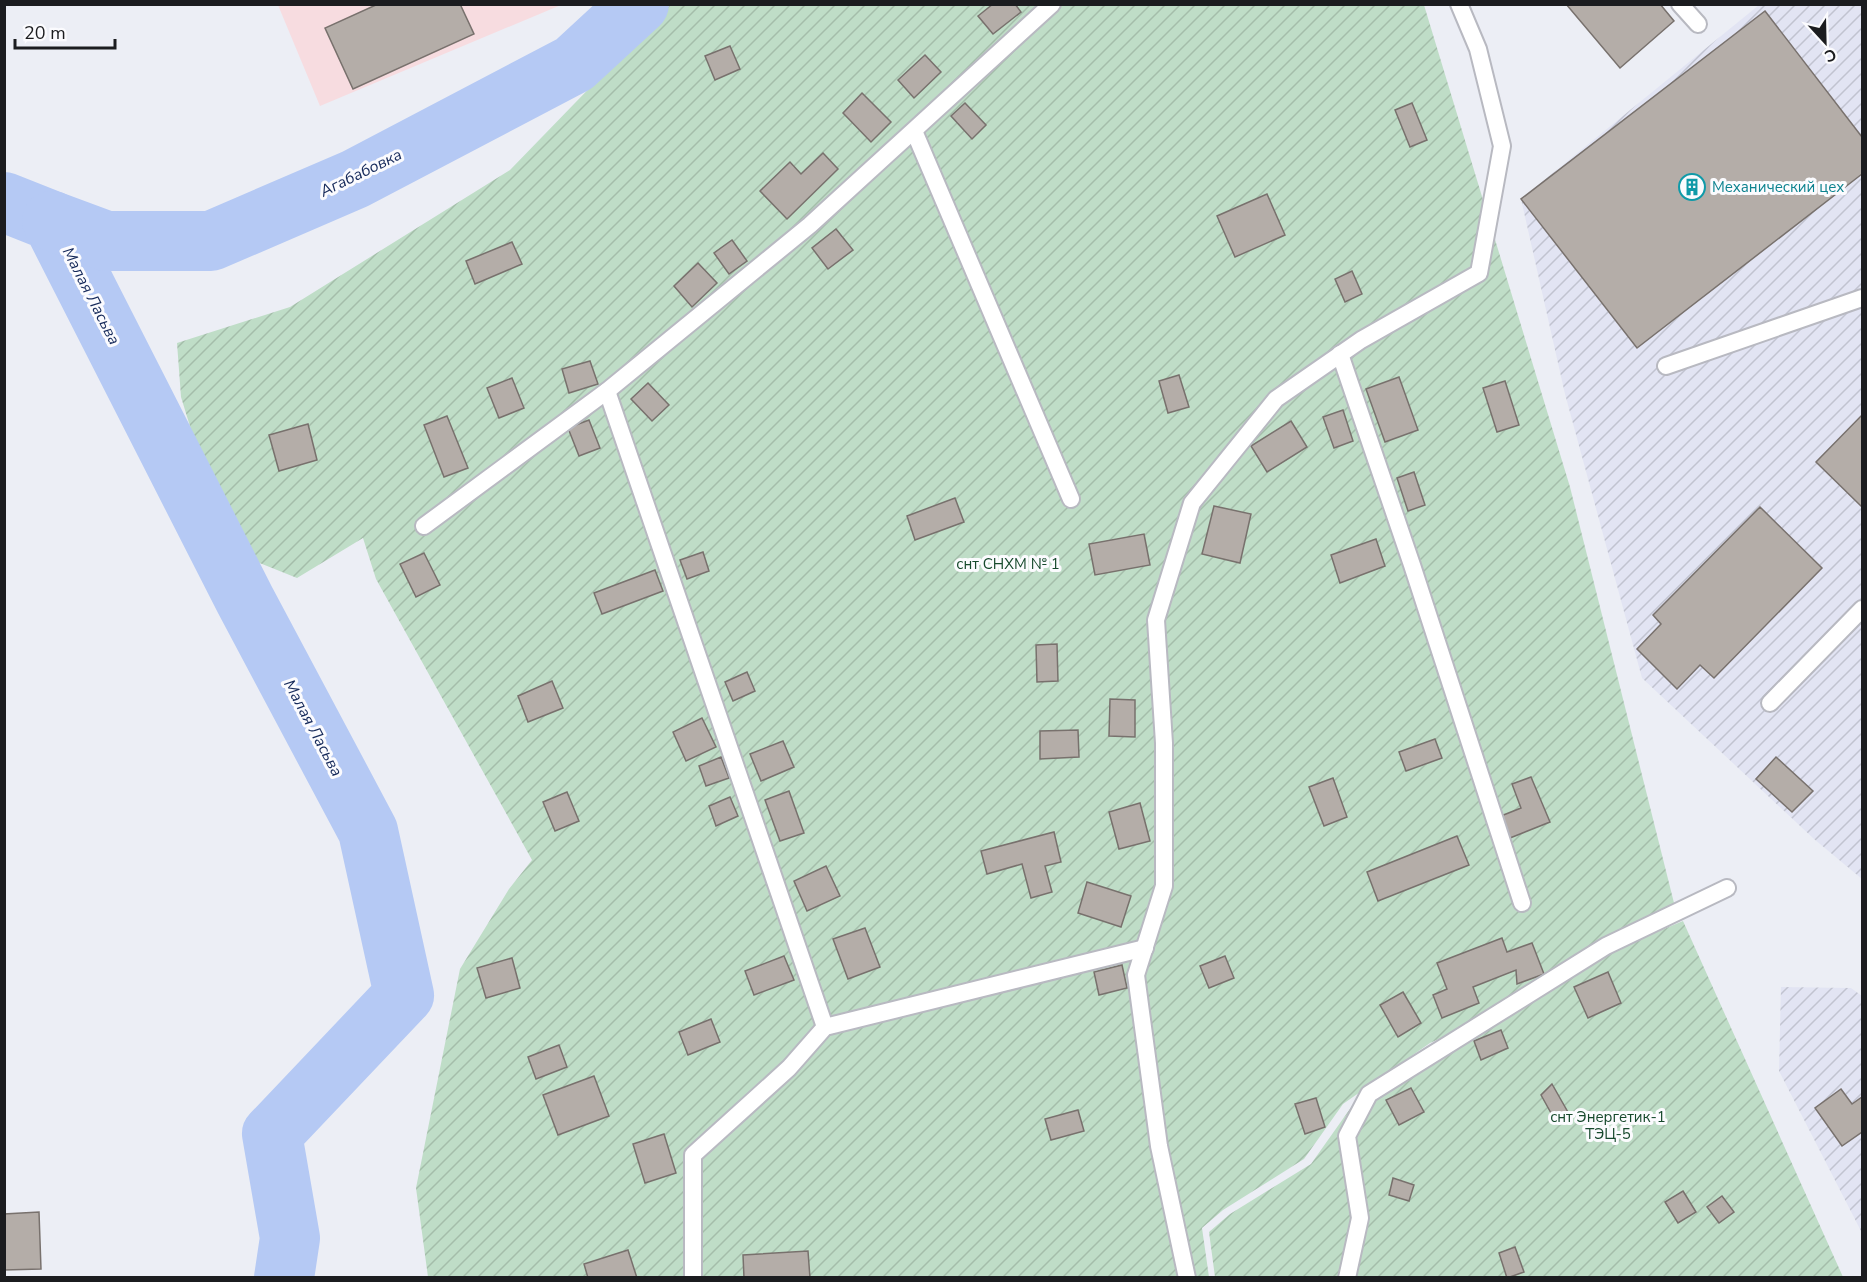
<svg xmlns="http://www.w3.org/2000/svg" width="1867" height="1282" font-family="'Nunito Sans',sans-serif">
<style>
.commercial{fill:#f7dce0}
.industrial{fill:url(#industrial-furrows)}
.garden{fill:url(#garden-furrows)}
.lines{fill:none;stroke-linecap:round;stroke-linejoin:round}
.river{stroke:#b5c9f4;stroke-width:60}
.building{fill:#b4ada8;stroke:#78716d;stroke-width:1.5}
.service-casing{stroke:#b8b9c1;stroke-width:20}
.service{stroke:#fff;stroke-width:16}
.labels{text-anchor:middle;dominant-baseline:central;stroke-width:6;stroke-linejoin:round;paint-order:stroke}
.culture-label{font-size:15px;fill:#0d838f;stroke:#fbfbfe;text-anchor:start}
.park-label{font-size:15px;fill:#16492c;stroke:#fbfbfe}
.water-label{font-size:16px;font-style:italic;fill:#15295a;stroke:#fbfbfe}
</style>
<defs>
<pattern id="industrial-furrows" width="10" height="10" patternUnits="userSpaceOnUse" patternTransform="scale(1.5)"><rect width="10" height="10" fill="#e2e4f3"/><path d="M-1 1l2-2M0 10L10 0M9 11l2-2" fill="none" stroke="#c1c3d0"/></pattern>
<pattern id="garden-furrows" width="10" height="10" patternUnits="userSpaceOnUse" patternTransform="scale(1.5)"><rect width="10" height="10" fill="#bfddc7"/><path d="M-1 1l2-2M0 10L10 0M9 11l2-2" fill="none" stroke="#a4bdaa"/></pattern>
</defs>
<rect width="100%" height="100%" fill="#eceef5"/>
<polygon class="commercial" points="278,5 561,5 320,106"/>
<g class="industrial">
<polygon points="1759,5 1862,5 1862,879 1814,839 1642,678 1565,394 1521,199"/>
<polygon points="1781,987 1851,988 1862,996 1862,1233 1779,1071"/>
</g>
<polygon class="garden" points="670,5 1424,5 1570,487 1677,915 1611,951 1683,921 1843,1277 1215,1277 1209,1232 1230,1214 1311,1164 1352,1106 1437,1047 1500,1012 1430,1043 1343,1104 1304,1159 1223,1210 1202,1228 1209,1277 428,1277 416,1188 460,969 509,889 532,860 376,579 363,538 297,578 252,560 212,498 181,397 177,343 290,307 510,170"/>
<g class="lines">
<g class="river">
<polyline points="4,202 52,221 245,600 368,831 404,995 272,1134 290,1238 284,1278"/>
<polyline points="52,221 106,241 211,241 355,179 574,64 639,4"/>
</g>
</g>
<g class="building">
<polygon points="378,4 460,4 474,34 353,89 325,28"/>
<polygon points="993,4 1015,4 1021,12 993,34 978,16"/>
<polygon points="1566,4 1660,4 1674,21 1620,68"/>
<polygon points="1765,11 1862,137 1862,174 1637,348 1521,199"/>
<polygon points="730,46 740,69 715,80 705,56"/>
<polygon points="925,55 941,72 914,98 898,80"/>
<polygon points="862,93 891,122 871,142 843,113"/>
<polygon points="965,103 986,125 972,139 951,116"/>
<polygon points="1412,103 1427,140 1410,147 1395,110"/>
<polygon points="823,153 838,169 787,219 760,191 790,162 801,174"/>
<polygon points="1267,194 1285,235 1235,257 1217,216"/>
<polygon points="836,229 853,250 828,269 812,248"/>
<polygon points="732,240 747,261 729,274 714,253"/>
<polygon points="512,242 522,264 475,284 466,261"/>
<polygon points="698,263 717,283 692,307 674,286"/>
<polygon points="1352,271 1362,294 1345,302 1335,279"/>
<polygon points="590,361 598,384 569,393 562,369"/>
<polygon points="1179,375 1189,407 1168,413 1159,381"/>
<polygon points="1399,377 1418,430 1385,442 1366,389"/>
<polygon points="512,378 524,408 499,418 487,388"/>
<polygon points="1505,381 1519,425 1497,432 1483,388"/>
<polygon points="648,383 669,405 652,421 631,399"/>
<polygon points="1343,410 1353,441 1334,448 1323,417"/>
<polygon points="1862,415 1862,507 1816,462"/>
<polygon points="447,416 468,468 444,477 424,425"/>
<polygon points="589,420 600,448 579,456 568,428"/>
<polygon points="1291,421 1307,447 1267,472 1251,446"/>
<polygon points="308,424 317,460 279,471 269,435"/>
<polygon points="1414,472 1425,505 1408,511 1397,478"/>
<polygon points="955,498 964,522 915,540 907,516"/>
<polygon points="1214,506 1251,514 1240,563 1202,554"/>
<polygon points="1760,507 1822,568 1714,678 1700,665 1677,689 1637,649 1661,624 1653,615"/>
<polygon points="1144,534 1150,565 1095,575 1089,544"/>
<polygon points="1376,539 1385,566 1340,583 1331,555"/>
<polygon points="703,552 709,571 687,579 680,560"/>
<polygon points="424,553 440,585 416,597 400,564"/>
<polygon points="655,570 663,591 602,614 594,593"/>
<polygon points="1057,644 1058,681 1037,682 1036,645"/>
<polygon points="747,672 755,691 733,701 725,682"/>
<polygon points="552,681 563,708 528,722 518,696"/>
<polygon points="1110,699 1135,700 1135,737 1109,736"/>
<polygon points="702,718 716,747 686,761 673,732"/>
<polygon points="1078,730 1079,757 1040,759 1040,731"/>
<polygon points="1435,739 1442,758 1406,771 1399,752"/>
<polygon points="783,741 794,767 761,781 750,754"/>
<polygon points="721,757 729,778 706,786 699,766"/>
<polygon points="1776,757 1813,791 1792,812 1756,779"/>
<polygon points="1531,777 1550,822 1510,838 1501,816 1521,808 1512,784"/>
<polygon points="1333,778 1347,817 1324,826 1309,787"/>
<polygon points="789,791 804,833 780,841 765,800"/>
<polygon points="567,792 579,821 555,831 543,802"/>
<polygon points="730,797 738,816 716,826 709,806"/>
<polygon points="1140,803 1150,841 1119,849 1109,812"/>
<polygon points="1054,832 1061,862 1045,866 1052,892 1031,898 1022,864 987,874 981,851"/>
<polygon points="1457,836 1469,865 1378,901 1367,872"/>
<polygon points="826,866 840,896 807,911 794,881"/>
<polygon points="1087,882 1131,896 1121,927 1078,913"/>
<polygon points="865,928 880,967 848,979 833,939"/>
<polygon points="1502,938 1507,952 1532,943 1544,974 1517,984 1516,970 1473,987 1479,1003 1442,1018 1433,995 1447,989 1437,963"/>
<polygon points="784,956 794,980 754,995 745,971"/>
<polygon points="1225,956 1234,978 1209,988 1200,966"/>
<polygon points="512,958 520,988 486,998 477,968"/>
<polygon points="1122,965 1127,988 1099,995 1094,972"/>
<polygon points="1608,972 1621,1003 1588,1018 1574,987"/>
<polygon points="1403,992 1421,1023 1398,1037 1380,1005"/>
<polygon points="711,1019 720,1042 688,1055 679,1032"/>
<polygon points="1501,1030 1508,1048 1481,1060 1474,1041"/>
<polygon points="559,1045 567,1067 536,1079 528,1057"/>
<polygon points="594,1076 609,1116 558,1135 543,1095"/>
<polygon points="1552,1084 1569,1114 1556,1122 1541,1095"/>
<polygon points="1411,1088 1424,1112 1399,1125 1386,1100"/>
<polygon points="1841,1089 1852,1104 1862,1097 1862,1132 1842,1146 1815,1108"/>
<polygon points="1316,1098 1325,1127 1305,1134 1295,1104"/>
<polygon points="1078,1110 1084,1131 1051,1140 1045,1119"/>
<polygon points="664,1134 676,1173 645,1183 633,1144"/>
<polygon points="1393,1178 1414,1185 1409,1201 1389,1195"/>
<polygon points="1683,1191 1696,1212 1678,1223 1665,1202"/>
<polygon points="1722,1196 1734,1212 1719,1223 1707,1207"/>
<polygon points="39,1212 41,1269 4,1270 4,1214"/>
<polygon points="1515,1247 1524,1272 1507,1278 1499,1253"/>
<polygon points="628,1250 637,1278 588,1278 584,1264"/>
<polygon points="808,1251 810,1278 744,1278 743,1255"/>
</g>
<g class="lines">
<defs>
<g id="service">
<polyline points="1680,4 1698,24"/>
<polyline points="914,131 1071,499"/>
<polyline points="1340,354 1412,565 1522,903"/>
<polyline points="1666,366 1862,298"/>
<polyline points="607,391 825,1027"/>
<polyline points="424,526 607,391 810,225 1052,4"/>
<polyline points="1770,703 1862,609"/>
<polyline points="693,1278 693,1155 789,1068 825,1027 1145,948"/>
<polyline points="1187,1278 1159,1146 1136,975 1164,886 1164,743 1156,620 1192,503 1276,399 1361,340 1479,273 1502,146 1478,49 1459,4"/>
<polyline points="1347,1278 1360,1218 1347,1136 1369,1094 1606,946 1727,888"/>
</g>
</defs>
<use href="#service" class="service-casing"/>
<use href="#service" class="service"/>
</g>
<defs>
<symbol id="building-ring" viewBox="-11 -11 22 22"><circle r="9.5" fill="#fbfbfe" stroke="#0f9aa8" stroke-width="1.5"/><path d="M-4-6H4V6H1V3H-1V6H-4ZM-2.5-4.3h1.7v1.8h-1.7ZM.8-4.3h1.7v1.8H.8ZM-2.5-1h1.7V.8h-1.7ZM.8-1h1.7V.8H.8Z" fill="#0f9aa8"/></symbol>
</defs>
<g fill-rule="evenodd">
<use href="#building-ring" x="1677" y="172" width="30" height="30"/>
</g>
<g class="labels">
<g class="culture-label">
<text x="1712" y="187">Механический цех</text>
</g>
<g class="park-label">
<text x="1008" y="564">снт СНХМ № 1</text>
<text x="1608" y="1117">снт Энергетик-1<tspan x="1608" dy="17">ТЭЦ-5</tspan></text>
</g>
<g class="water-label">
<text transform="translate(361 173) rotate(-26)">Агабабовка</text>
<text transform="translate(91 296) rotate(63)">Малая Ласьва</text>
<text transform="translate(313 728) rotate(62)">Малая Ласьва</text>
</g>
</g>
<rect width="1867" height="1282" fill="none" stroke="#1b1c1f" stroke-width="12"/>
<g transform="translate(1825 42) rotate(158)" stroke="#fbfbfe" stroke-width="4.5" paint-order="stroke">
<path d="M0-4.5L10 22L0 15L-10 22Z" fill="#1b1c1f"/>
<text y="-9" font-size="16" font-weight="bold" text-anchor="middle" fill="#1b1c1f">С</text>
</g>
<path d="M15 39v9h100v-9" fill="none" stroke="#1b1c1f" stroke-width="3"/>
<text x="24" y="39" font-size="18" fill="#1b1c1f" stroke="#fbfbfe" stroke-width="4.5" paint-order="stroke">20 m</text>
</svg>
